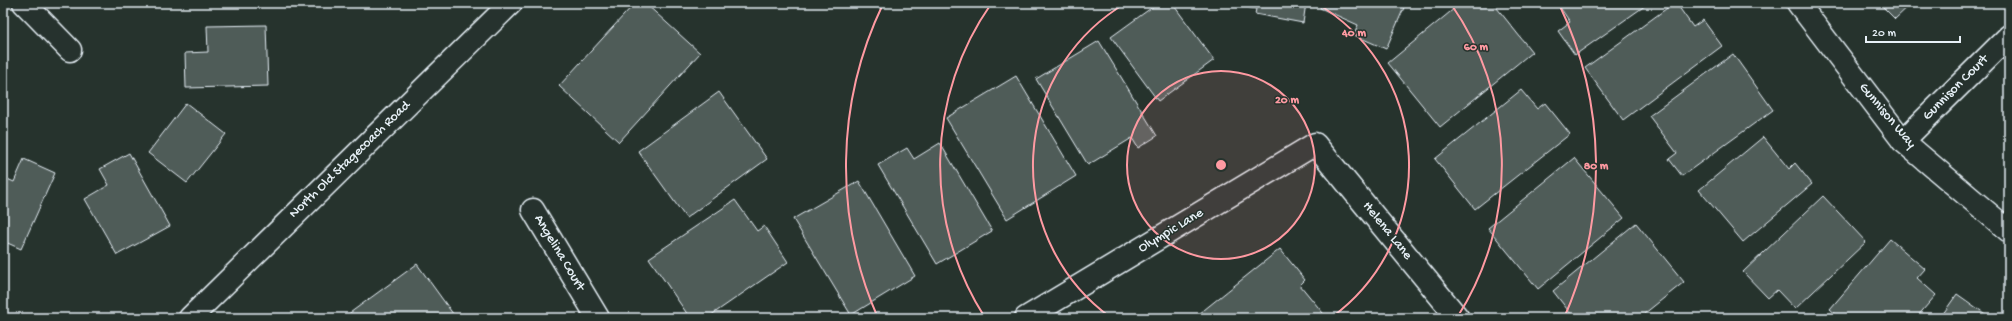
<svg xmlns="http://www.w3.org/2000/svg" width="2012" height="321" font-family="'Gochi Hand',sans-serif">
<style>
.building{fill:#505c59;stroke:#e8f1f8}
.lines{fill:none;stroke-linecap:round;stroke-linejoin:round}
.minor-casing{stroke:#e8f1f8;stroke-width:25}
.tertiary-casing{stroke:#e8f1f8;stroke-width:25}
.minor{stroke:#26332d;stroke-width:22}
.tertiary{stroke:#26332d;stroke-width:22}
.ring{fill:none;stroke:#ff9aa2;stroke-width:2}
.labels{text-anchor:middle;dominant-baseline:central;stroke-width:3;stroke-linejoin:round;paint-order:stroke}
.street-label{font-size:14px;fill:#e8f1f8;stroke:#26332d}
.centre{fill:#ff9aa2;stroke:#26332d;stroke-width:2}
.ring-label{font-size:12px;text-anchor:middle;font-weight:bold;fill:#ff9aa2;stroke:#26332d;stroke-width:3;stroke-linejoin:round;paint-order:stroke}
</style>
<rect width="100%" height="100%" fill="#26332d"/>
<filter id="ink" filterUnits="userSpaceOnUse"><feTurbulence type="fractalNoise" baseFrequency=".025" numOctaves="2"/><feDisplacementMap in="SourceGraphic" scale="8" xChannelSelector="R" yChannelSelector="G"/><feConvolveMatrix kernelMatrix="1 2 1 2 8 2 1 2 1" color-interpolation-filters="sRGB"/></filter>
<g filter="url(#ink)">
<g class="building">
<polygon points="635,3 645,3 700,53 619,142 559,86"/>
<polygon points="1158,3 1172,3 1214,60 1158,101 1111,37"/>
<polygon points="1223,3 1306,3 1303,23 1255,14 1256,9"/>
<polygon points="1322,3 1406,3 1386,49 1354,35 1358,25 1320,8"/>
<polygon points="1461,3 1493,3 1532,52 1440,127 1388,63"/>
<polygon points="1557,3 1649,3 1575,55 1558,31 1570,22"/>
<polygon points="1674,3 1676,3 1693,27 1703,20 1722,46 1623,120 1585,68"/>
<polygon points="1879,3 1912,3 1895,19"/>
<polygon points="266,25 268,86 186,88 185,53 208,52 207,26"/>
<polygon points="1099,41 1157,136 1138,148 1132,138 1088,165 1036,79"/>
<polygon points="1733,54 1773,110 1682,176 1669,159 1677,153 1649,116"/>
<polygon points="1016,76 1076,176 1007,219 946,118"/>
<polygon points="1521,90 1537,109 1545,103 1570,134 1475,209 1435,159"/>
<polygon points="719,92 767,159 686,218 638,151"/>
<polygon points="186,103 226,134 187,183 148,153"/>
<polygon points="1763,137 1789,169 1795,163 1812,184 1743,242 1699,190"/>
<polygon points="940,143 992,231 937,264 878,165 907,148 914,159"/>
<polygon points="129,153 170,226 117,255 85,199 109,185 100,169"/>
<polygon points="1574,158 1624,218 1538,289 1488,228"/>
<polygon points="24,159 55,173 21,249 3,241 3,177 14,182"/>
<polygon points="859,181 915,276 851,315 793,219"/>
<polygon points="1823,196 1866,242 1795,309 1777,290 1768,298 1743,272"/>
<polygon points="735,200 757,231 764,226 788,262 707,318 690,318 649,258"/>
<polygon points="1636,223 1684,282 1639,318 1574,318 1553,291"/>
<polygon points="1890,239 1925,269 1917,278 1936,295 1916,318 1840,318 1830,309"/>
<polygon points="1280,249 1305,280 1300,285 1327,318 1194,318"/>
<polygon points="417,264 456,318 343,318"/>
<polygon points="1957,294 1991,318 1940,318"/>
</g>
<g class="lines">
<defs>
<g id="minor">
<polyline points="24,3 70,50"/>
<polyline points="1798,3 1903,141 2009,231"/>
<polyline points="1903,141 2009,36"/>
<polyline points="533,210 598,318"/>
<polyline points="1026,318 1315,144 1458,318"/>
</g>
<polyline id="tertiary" points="190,318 511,3"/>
</defs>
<use href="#minor" class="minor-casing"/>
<use href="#tertiary" class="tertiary-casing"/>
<use href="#minor" class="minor"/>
<use href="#tertiary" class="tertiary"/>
</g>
</g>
<circle cx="1221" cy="165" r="94" fill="#ff9aa2" fill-opacity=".12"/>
<g class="ring">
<circle cx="1221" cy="165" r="94"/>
<path d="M1110 317A188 188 0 0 1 1126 3M1316 3A188 188 0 0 1 1332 317"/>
<path d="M984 316A281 281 0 0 1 991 4M1451 4A281 281 0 0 1 1458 316"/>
<path d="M878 318A375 375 0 0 1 883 4M1559 4A375 375 0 0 1 1564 318"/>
</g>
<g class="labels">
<g class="street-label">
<text transform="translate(1956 88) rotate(-45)">Gunnison Court</text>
<text transform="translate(1887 116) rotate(50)">Gunnison Way</text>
<text transform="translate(350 160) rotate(-44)">North Old Stagecoach Road</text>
<text transform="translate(1171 231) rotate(-31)">Olympic Lane</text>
<text transform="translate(1387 231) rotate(51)">Helena Lane</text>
<text transform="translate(559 253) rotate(59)">Angelina Court</text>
</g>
</g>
<circle cx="1221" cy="165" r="6" class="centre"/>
<g class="ring-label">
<text x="1354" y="36">40 m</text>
<text x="1476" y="50">60 m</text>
<text x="1287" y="103">20 m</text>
<text x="1596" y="169">80 m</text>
</g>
<rect width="2012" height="321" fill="none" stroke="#26332d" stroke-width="16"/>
<rect x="8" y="8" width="1996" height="305" fill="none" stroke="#e8f1f8" stroke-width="1.5" filter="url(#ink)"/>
<path d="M1866 36v6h94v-6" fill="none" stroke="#e8f1f8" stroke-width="2"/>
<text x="1872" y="36" font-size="12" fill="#e8f1f8" stroke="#26332d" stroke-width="3" paint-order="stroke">20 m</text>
</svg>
